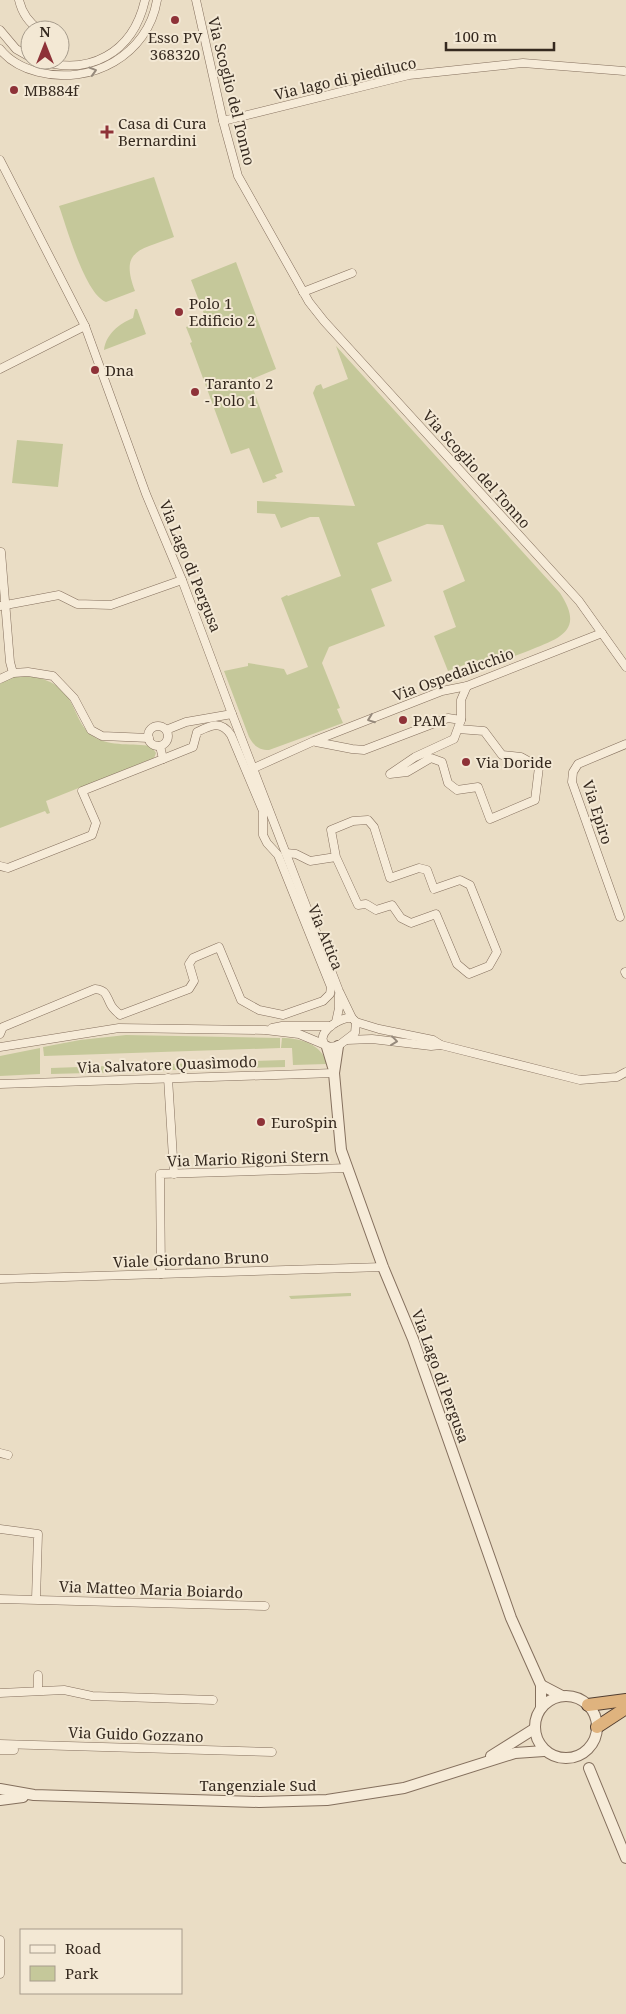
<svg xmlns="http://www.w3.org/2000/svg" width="626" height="2014" font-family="'Noto Serif',serif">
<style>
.green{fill:#c5c89a}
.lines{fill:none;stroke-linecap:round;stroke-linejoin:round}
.minor-casing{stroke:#846f5d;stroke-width:9}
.tertiary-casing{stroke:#846f5d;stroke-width:12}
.trunk-casing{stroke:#523e31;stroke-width:14}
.minor{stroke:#f6ebd8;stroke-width:8}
.tertiary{stroke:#f6ebd8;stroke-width:10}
.trunk{stroke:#dfb37e;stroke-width:12}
.oneway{stroke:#968a7c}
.poi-dot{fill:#8e3238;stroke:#f3e8d4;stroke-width:2}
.labels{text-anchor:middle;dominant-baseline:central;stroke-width:4;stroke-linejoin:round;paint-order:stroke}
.poi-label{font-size:15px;fill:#35291f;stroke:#f3e8d4;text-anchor:start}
.street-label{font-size:15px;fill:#35291f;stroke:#f3e8d4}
</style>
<rect width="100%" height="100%" fill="#eaddc5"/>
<g class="green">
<path d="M154 177 174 237C141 250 119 249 135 291L106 302C85 294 67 228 59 206Z"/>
<polygon points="236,262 276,369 250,380 283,472 275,475 277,478 263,483 249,448 231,454 190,343 192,342 186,327 206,319 191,280"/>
<path d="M135 309H137L146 334 104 350C106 334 119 324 133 318Z"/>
<path d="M336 346 560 593C585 631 560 638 528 651 512 657 496 663 481 669L477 660 448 671 434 636 456 627 443 591 465 581 443 525 427 524 377 543 392 581 371 589 385 626 329 647 322 663 340 708 337 709 343 723 269 750C259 750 254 746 249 737L224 671 248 666V663L284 669 287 675 308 667 281 598 287 595 288 596 341 576 319 517H310L281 528 275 514 257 513V501L355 506 313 393 316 386 321 384 323 389 348 379Z"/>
<polygon points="17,440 63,444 58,487 12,483"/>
<path d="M19 675C37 676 59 681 69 699 77 712 80 728 94 737 111 747 133 743 151 746L156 753 154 758 46 801 50 813 47 814 45 811 0 828V684L11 677Z"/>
<polygon points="126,1035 280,1038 280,1048 44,1056 43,1047 80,1040"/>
<path d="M282 1038C300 1038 322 1044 327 1064L293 1065 292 1048H281Z"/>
<polygon points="40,1048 40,1074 0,1076 0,1056"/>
<polygon points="285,1060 285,1067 172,1070 172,1064"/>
<polygon points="164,1064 164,1071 51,1074 51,1068"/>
<polygon points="348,1293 351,1293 351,1296 291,1299 289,1296"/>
</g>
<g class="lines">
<defs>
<g id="minor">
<path d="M19 0C22 13 29 23 40 30"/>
<polyline points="196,0 223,121 238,176 309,302 324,321 579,601 626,667"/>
<polyline points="0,30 16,49 30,57"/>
<path d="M0 49C10 62 23 68 38 72 91 86 148 55 157 0"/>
<path d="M38 60C89 77 133 53 145 0"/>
<polyline points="223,121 409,75 523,63 624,71"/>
<polyline points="0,160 85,326 146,494 182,580 232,714 339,991 352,1018"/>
<polyline points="303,292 352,273"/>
<polyline points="0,369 85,326"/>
<polyline points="1,552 10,662 13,673"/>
<polyline points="0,606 59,595 77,604 111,605 182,580"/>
<polyline points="0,679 13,673 28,672 53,676 74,698 91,730 102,736 149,738"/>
<circle cx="158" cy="736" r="10"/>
<polyline points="458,729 484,731 502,755 521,757 539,767 535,800 490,819 478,787 457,790 448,783 442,762 431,758 407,772 390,774 415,757 454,739 461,720 461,700 467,686"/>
<polyline points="166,730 186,722 232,714"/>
<polyline points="316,742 352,749 364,750 448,718 461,720"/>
<polyline points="254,768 314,741 442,691 467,686 602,633"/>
<polyline points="286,853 296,854 310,861 336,857 358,905 366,904 376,910 392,905 401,918 411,923 436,914 457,964 469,974 489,966 497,952 470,885 460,880 434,889 427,870 419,868 390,878 374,827 368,820 353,821 331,830 336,857"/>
<polyline points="0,866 8,868 92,835 96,823 82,791 163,759 160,746"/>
<polyline points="620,917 572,782 573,772 578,764 626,744"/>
<polyline points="625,972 626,974"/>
<path d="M347 1018H352L356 1022 355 1033 338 1046 327 1047C313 1035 336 1020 347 1018Z"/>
<polyline points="336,1022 339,1008 339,995"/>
<polyline points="356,1022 379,1029 433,1040 441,1045 580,1080 617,1077 626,1072"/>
<polyline points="272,1028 282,1026 331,1026"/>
<path d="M0 1034 3 1027 95 989C107 990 106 996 111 1005 113 1009 117 1012 120 1015L189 989 194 981 189 964 193 958 219 947 241 1000 259 1010 283 1015 323 1001 330 994 331 987 278 855 267 843 263 835V811L231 735C221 720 211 725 197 732L193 747 163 759"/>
<polyline points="347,1040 372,1039 431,1046 441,1045"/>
<polyline points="0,1047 119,1028 265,1030 299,1034 323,1044"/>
<polyline points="168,1078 174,1174"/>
<polyline points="0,1084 334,1073"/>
<polyline points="161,1274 160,1174 348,1168"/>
<polyline points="0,1279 383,1267"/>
<polyline points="0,1453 8,1455"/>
<polyline points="0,1529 38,1534 36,1599"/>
<polyline points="0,1599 265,1606"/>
<polyline points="38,1690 38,1675"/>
<polyline points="0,1693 64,1690 92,1696 213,1700"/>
<polyline points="0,1744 272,1752"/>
<polyline points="0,1750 14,1750"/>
<polyline points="0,1940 0,1974"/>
</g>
<g id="tertiary">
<polyline points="338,1046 334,1073 341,1150 383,1267 413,1339 511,1618 541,1685"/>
<polyline points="327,1047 333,1067"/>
<circle cx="566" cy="1727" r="31"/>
<polyline points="541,1708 541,1685 562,1696"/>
<polyline points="491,1756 534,1729"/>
<polyline points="589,1768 626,1858"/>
<polyline points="0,1789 34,1795 259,1802 327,1800 404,1788 515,1753 544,1751"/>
<polyline points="0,1800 23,1797"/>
</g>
<g id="trunk">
<polyline points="588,1705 626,1700"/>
<polyline points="597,1727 626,1708"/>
</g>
</defs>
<use href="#minor" class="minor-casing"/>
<use href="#tertiary" class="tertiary-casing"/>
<use href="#trunk" class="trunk-casing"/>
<use href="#minor" class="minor"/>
<use href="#tertiary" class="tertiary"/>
<use href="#trunk" class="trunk"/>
</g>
<defs><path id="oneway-chevron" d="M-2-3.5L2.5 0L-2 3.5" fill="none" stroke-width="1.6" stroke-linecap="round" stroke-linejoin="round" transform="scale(1.25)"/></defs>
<g class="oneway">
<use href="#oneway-chevron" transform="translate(93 71) rotate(-17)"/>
<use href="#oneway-chevron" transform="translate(371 719) rotate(159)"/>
<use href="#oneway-chevron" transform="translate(394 1041) rotate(7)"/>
</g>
<g class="poi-dot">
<circle cx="175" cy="20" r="5"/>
<circle cx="14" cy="90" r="5"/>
<path d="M104.5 124.5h5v5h5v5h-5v5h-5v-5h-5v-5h5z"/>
<circle cx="179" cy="312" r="5"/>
<circle cx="95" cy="370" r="5"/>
<circle cx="195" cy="392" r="5"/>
<circle cx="403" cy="720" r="5"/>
<circle cx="466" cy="762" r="5"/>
<circle cx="261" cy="1122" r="5"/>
</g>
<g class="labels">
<g class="poi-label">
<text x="175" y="37" text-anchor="middle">Esso PV<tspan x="175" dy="17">368320</tspan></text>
<text x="24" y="90">MB884f</text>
<text x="118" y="123">Casa di Cura<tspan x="118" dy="17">Bernardini</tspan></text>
<text x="189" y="303">Polo 1<tspan x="189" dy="17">Edificio 2</tspan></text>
<text x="105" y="370">Dna</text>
<text x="205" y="383">Taranto 2<tspan x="205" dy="17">- Polo 1</tspan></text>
<text x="413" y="720">PAM</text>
<text x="476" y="762">Via Doride</text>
<text x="271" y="1122">EuroSpin</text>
</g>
<g class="street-label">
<text transform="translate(345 78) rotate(-13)">Via lago di piediluco</text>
<text transform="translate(232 91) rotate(76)">Via Scoglio del Tonno</text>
<text transform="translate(477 469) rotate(48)">Via Scoglio del Tonno</text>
<text transform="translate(191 566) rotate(68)">Via Lago di Pergusa</text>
<text transform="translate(453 674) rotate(-20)">Via Ospedalicchio</text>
<text transform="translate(598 812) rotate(72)">Via Epiro</text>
<text transform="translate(326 937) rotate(68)">Via Attica</text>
<text transform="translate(167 1064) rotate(-2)">Via Salvatore Quasìmodo</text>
<text transform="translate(248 1158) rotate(-2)">Via Mario Rigoni Stern</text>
<text transform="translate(191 1259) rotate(-2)">Viale Giordano Bruno</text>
<text transform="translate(441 1376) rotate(70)">Via Lago di Pergusa</text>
<text transform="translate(151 1589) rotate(2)">Via Matteo Maria Boiardo</text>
<text transform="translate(136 1734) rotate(2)">Via Guido Gozzano</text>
<text x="258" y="1785">Tangenziale Sud</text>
</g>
</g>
<rect x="20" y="1929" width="162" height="65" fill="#f3e8d4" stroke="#a79c8c"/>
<rect x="30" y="1945" width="25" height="8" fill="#f6ebd8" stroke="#a79c8c"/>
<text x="65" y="1954" font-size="15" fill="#35291f">Road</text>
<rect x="30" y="1966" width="25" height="15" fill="#c5c89a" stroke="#a79c8c"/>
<text x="65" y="1979" font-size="15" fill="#35291f">Park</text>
<g transform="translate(45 45)"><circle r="24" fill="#f3e8d4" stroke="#a79c8c"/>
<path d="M0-4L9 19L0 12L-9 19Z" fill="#8e3238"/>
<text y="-8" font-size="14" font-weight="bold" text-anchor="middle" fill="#35291f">N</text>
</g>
<path d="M446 42v8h108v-8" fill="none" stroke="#35291f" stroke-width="2.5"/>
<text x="454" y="42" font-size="15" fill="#35291f" stroke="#f3e8d4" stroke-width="4" paint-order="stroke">100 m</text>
</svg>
